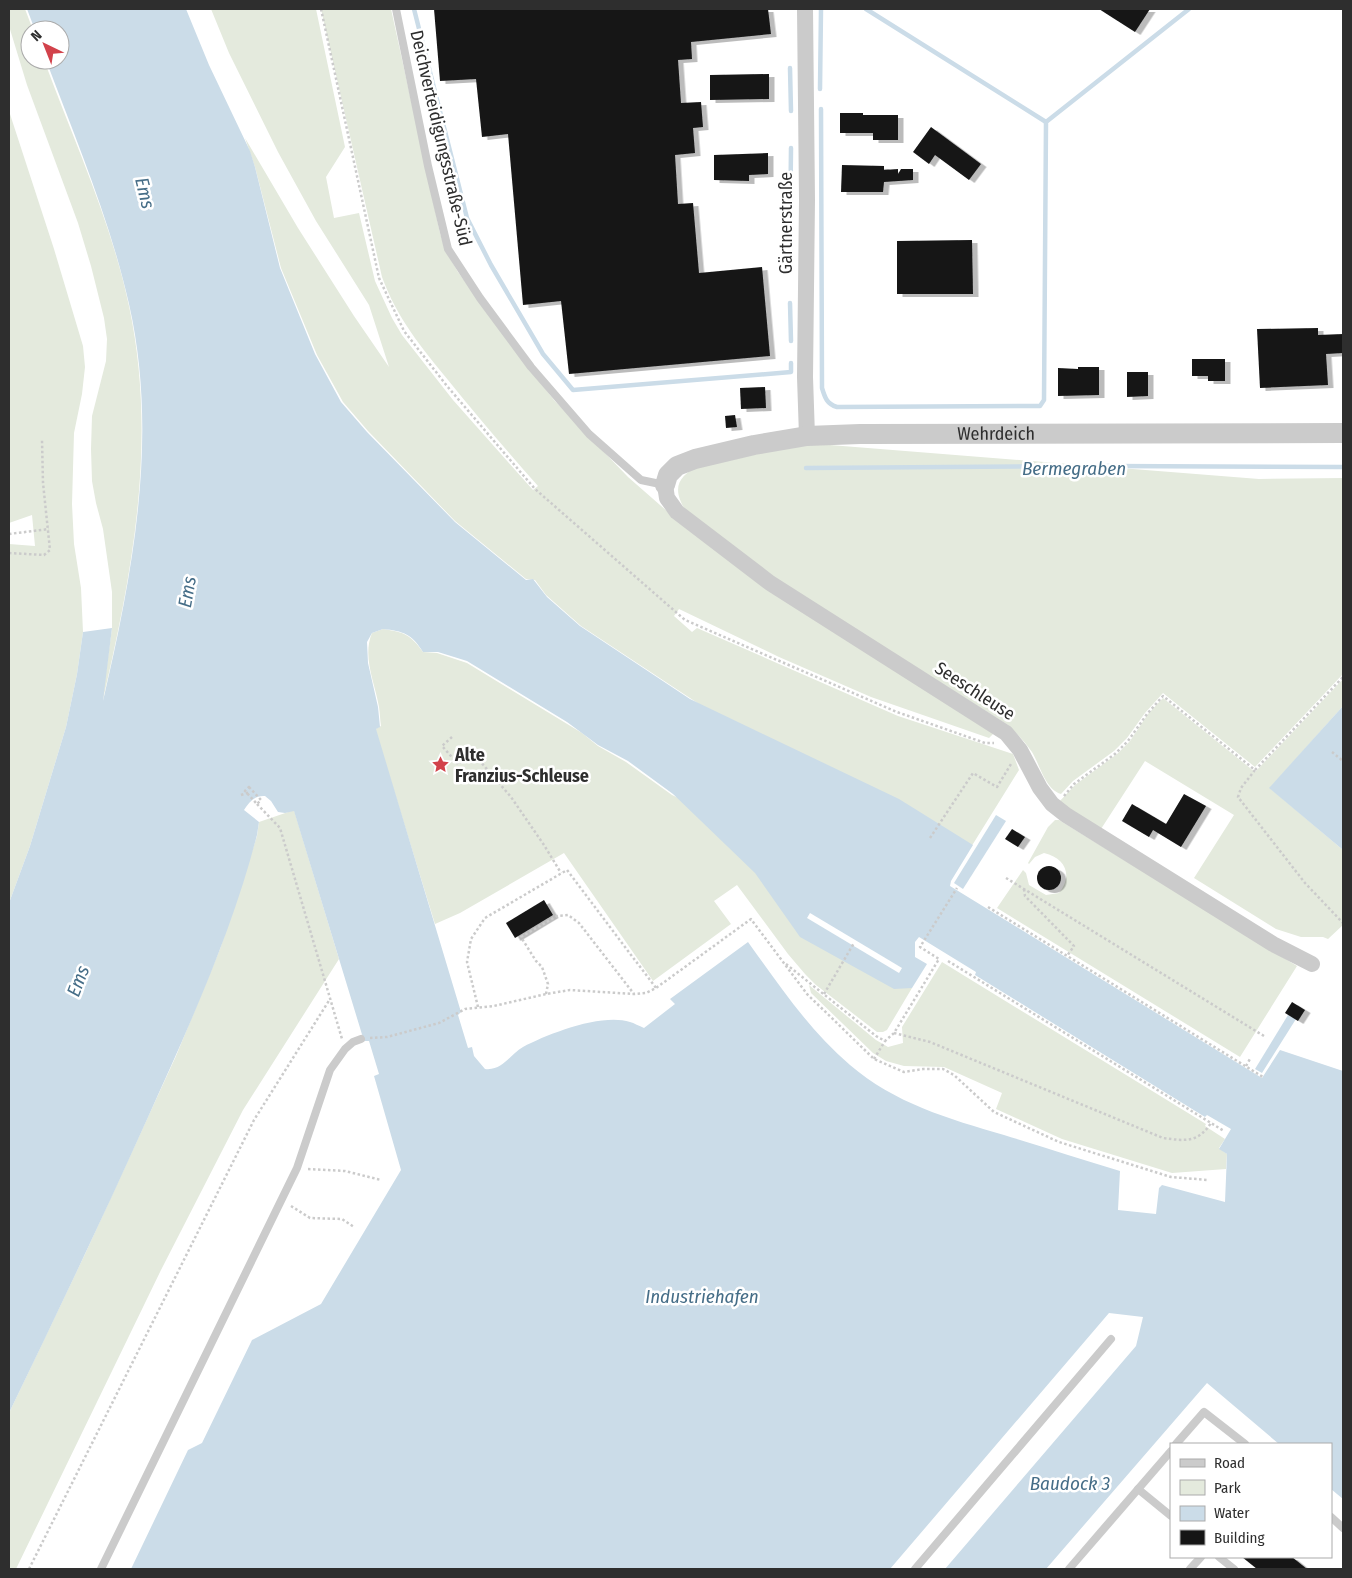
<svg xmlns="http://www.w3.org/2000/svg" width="1352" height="1578" font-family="'Fira Sans Condensed',sans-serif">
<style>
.green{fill:#e4eadd}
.water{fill:#cbdce8;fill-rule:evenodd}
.pier{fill:#fff}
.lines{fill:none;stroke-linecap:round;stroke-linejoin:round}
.stream{stroke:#cbdce8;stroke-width:4.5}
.building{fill:#151515;filter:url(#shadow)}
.path{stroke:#cbcbcb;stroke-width:2.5;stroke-dasharray:2.5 2.5;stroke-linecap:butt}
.service{stroke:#cbcbcb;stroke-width:8}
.minor{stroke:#cbcbcb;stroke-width:16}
.tertiary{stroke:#cbcbcb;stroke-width:20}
.labels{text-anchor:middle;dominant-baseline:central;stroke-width:5;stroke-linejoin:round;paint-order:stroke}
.street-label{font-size:18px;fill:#2e2e2e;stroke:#fff}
.poi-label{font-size:18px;font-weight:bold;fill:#2e2e2e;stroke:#fff;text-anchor:start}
.water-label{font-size:19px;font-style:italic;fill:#456d87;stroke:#fff}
</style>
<defs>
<filter id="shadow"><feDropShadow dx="5.5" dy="3" stdDeviation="0" flood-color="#0004"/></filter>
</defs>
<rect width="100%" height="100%" fill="#fff"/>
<g class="green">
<path d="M9 9H25L33 30H30V60H44C74 141 111 221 129 306 158 442 132 575 101 708L112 628V592L103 529 96 503 92 481 91 449 92 416 106 361 107 339 104 318 91 266 78 223 27 85 9 26Z"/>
<path d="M211 9H316L345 147 326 177 334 218 359 213 375 281 392 318 402 335 453 400 533 490 538 486C507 451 477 416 448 380 421 347 397 318 382 277L321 9H391L440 233 445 250 458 272 513 348 554 400 628 477 676 519 994 733 989 738 871 697 779 657 679 609 674 616 692 632 697 628 898 716 1013 754 1019 770 968 852 799 770 581 626 546 595 535 580 526 579 455 521 368 431 343 402 317 355 281 268 255 167 245 138 298 228 354 316 389 367 369 305 316 221 278 152 229 53Z"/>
<polygon points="9,111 54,249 83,346 85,367 82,394 74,433 72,504 74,544 81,588 83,632 77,674 66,727 30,846 9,903 9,544 35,546 32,515 9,523"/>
<path d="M805 443 1259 479 1343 478V674L1255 767 1163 693 1145 713 1127 738 1114 751 1073 781 1061 794C1045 789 1040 765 1032 752 1025 742 1017 734 1008 725L774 578 687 513C671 488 677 477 701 464Z"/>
<path d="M383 629C404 632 411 635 423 652L437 653 467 663 582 733 598 746 626 762 672 795 704 810 820 934 912 988 887 1030 883 1032H877L816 985 805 974 788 954 737 885 714 901 731 924 653 981 564 853 460 913 435 924 375 729 381 726C380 720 380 713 379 707 375 683 362 657 372 633Z"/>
<polygon points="1343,679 1343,706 1270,788 1343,850 1343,925 1328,939 1323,937 1301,937 1276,929 1194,878 1234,815 1145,761 1101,829 1058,803 1075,785 1117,754 1130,741 1148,714 1163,698 1255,772"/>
<polygon points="294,810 339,959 243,1110 161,1270 16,1569 9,1569 9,1413 85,1254 176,1056 220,949 257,836 259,822"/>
<path d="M1055 820H1059L1297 966 1240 1057 997 908 1023 870 1026 873 1029 885 1046 895 1059 893C1073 876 1066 858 1044 853L1035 857 1029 864 1028 863 1048 827Z"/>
<polygon points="942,962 1206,1124 1205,1126 1225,1139 1219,1148 1227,1154 1226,1169 1172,1173 1062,1139 996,1109 1002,1093 944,1067 904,1066 886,1061 873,1053 811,993 809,985 876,1040 888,1047 903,1043 902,1027"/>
</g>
<g class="water">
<path d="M27 9H186L209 65 250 151 255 167 280 268 315 354 341 402 367 432 455 522 526 580 533 579 547 597 580 626 690 699 899 799 973 845 951 881 950 886 1262 1078 1280 1050 1343 1071V1499L1331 1489V1444H1279L1207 1383 1046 1569H945L1136 1346 1143 1317 1109 1313 890 1569H131L188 1450 202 1443 252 1340 321 1304 401 1170 374 1076 379 1074 369 1041H364L294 811 285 813 278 812 271 801 265 796C255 795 249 802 244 810L259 822 257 835C232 932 190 1024 149 1115 104 1215 57 1314 9 1413V903L30 846 66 727 77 674 83 632 112 628 103 701C133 572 159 436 129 304 110 220 76 140 46 60H60V30H35ZM383 629C403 631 412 634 423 652H438L467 661 567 722 598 745 628 761 673 794 755 873 800 937 894 989 912 988 927 964 915 957V942L919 937 976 972 975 975 1205 1117 1207 1115 1231 1129 1219 1149 1227 1154 1225 1202 1162 1185 1159 1188 1156 1214 1118 1210 1120 1171C1081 1159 1043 1147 1004 1135 949 1119 894 1103 850 1065 809 1030 779 985 748 942L670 999 675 1004 644 1028C639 1026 634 1023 630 1022 601 1013 548 1034 523 1047 509 1055 503 1071 485 1069L474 1056 472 1047 468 1048 458 1015 461 1012 376 729 380 727 378 707 368 663 367 642 372 633Z"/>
<polygon points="1343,706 1343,850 1269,788"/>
<polygon points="996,815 1006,821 963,889 954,883"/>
<polygon points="1288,1015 1296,1019 1262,1073 1255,1069"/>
</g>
<polygon class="pier" points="810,913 902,968 899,973 807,918"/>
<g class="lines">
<g class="stream">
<polyline points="414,9 467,218 491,265 543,354 573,390 791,372 791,363"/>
<polyline points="866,9 1046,122"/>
<polyline points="790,68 791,111"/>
<polyline points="820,89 821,9"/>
<path d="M821 109 822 388C825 398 827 404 837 407L1040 406 1044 400 1046 122 1189 9"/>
<polyline points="790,236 791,148"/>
<polyline points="790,303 791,341"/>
<polyline points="806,468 1109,466 1343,467"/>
</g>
</g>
<g class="building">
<polygon points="434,9 768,9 771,34 691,42 692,59 678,60 681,103 701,102 703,127 693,128 695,153 675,155 678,204 693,203 699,273 762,267 770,356 569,374 561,301 523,305 508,134 482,137 476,79 440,81"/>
<polygon points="1099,9 1150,9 1135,32"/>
<polygon points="769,74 769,99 710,100 710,75"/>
<polygon points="840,113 863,113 863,115 898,115 898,140 873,140 873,133 840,133"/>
<polygon points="931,127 981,164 969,180 935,155 929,164 913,152"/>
<polygon points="768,153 768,174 749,175 749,181 714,180 714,155"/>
<polygon points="842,165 884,166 884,170 898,169 898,174 901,169 913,169 913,180 884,182 883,192 841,192"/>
<polygon points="972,240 973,294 897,294 897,241"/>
<polygon points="1318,328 1318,335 1343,334 1343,353 1326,354 1328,385 1260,388 1257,329"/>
<polygon points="1192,359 1225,359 1225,381 1208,381 1208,376 1192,376"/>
<polygon points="1078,367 1099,367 1099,395 1058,396 1058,368 1078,369"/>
<polygon points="1127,372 1148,372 1148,396 1127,397"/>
<polygon points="765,387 766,408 741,409 740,388"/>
<polygon points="735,415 737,427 726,428 725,416"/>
<polygon points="1184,794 1206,806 1181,847 1153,830 1149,837 1122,821 1132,804 1166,824"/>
<polygon points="1012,829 1025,837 1018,847 1005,839"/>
<circle cx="1049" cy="878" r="12"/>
<polygon points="544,900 553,915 515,938 506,923"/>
<polygon points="1292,1002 1305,1010 1298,1021 1285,1013"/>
<polygon points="1242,1557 1292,1557 1307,1569 1257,1569"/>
</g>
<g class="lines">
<g class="path">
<polyline points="321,9 379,278 404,331 447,386 535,489 685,620 897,712 985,743 994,743"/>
<polyline points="9,534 49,529"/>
<polyline points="9,553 44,555 50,550 43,483 42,440"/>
<polyline points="452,737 442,746 458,764 473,753 511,797 544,845 561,873"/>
<polyline points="1332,752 1343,761"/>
<polyline points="1255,770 1241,788 1238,797 1305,883 1343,923"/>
<polygon points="249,787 261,800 257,804 245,791"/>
<polyline points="241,795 250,792"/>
<polyline points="1064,796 1074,784 1115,754 1128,741 1147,714 1163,696 1255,770 1343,677"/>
<polyline points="257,804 280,828 342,1039"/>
<polyline points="930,838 973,773 997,787 1011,764"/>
<polyline points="1006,878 1264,1036"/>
<polyline points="1024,889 1025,896 1074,946 1067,956"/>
<polyline points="988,907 1263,1077"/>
<polyline points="948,961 1224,1131"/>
<polyline points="786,964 876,1036 885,1041 894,1033 939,959 920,947 957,888"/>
<polyline points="546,994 548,984 542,967 536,961 521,937 557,916 568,915 579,923 634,994"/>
<polyline points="824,994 854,943"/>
<polyline points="478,1007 467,962 471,939 485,918 567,870 656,988"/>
<path d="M894 1033 930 1042 1163 1138C1185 1141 1198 1143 1211 1123"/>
<polyline points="370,1038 387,1037 439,1023 465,1009 494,1006 546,994 570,990 634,994 646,993 656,988 751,919 807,994 874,1059 904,1072 923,1069 943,1069 954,1075 994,1112 1059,1142 1171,1177 1208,1180"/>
<polyline points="874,1059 885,1041"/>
<polyline points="1246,1066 1250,1059"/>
<polyline points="308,1169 345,1171 381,1180"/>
<polyline points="291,1206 310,1218 342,1219 354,1227"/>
<polyline points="29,1569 254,1120 330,999"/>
</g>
<g class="service">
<polyline points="396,9 428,166 448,249 480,298 531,367 589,434 641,480 665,485"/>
<polyline points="1176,1444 1204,1412 1245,1444"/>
<polyline points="1138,1489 1171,1516"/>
<polyline points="1331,1517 1343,1528"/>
<polyline points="1219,1557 1234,1569"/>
<polyline points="101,1569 297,1168 330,1070 345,1049 353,1042 361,1039"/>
<polyline points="915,1569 1111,1339"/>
<polyline points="1069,1569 1171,1451"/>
<polyline points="1190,1569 1201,1557"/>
</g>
<g class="minor">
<polyline points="805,9 807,200 805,377 807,436"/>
<polyline points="665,485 667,498 677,512 770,583 1006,733 1020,750 1040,788 1052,804 1066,815 1273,944 1312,964"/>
</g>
<path class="tertiary" id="s1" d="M665 485 668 475 677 466 695 459 754 445 807 436 860 434 1343 433"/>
</g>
<defs>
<symbol id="sight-bare" viewBox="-9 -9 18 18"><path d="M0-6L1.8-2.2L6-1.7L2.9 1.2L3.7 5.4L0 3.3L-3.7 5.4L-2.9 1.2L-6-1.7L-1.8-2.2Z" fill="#d2424b" stroke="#fff" stroke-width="2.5" paint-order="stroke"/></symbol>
</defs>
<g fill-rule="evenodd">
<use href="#sight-bare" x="428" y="752" width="25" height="25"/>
</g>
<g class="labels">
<g class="street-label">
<text transform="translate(441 138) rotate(77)">Deichverteidigungsstraße-Süd</text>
<text transform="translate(786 223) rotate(-90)">Gärtnerstraße</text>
<text stroke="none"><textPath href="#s1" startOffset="346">Wehrdeich</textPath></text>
<text transform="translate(975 691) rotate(33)">Seeschleuse</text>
</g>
<g class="poi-label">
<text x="455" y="755">Alte<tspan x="455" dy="21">Franzius-Schleuse</tspan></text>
</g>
<g class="water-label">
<text transform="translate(145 193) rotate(76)">Ems</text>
<text x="1074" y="468">Bermegraben</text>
<text transform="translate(187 592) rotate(-80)">Ems</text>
<text transform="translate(78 981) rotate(-69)">Ems</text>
<text x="702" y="1296">Industriehafen</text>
<text x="1070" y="1483">Baudock 3</text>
</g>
</g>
<rect width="1352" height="1578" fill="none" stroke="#2e2e2e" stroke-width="20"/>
<rect x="1170" y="1443" width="162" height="115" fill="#ffffff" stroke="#ababab"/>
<rect x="1180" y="1459" width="25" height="8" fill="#cbcbcb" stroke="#ababab"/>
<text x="1214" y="1468" font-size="15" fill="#2e2e2e">Road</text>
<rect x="1180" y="1480" width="25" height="15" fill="#e4eadd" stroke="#ababab"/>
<text x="1214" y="1493" font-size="15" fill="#2e2e2e">Park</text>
<rect x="1180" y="1506" width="25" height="15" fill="#cbdce8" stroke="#ababab"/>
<text x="1214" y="1518" font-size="15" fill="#2e2e2e">Water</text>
<rect x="1180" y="1530" width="25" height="15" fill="#151515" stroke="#ababab"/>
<text x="1214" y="1543" font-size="15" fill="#2e2e2e">Building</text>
<g transform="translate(45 45) rotate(317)"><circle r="24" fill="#ffffff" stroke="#ababab"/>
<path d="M0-4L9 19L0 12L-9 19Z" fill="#d2424b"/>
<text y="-8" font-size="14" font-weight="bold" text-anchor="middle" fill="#2e2e2e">N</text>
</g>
</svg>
